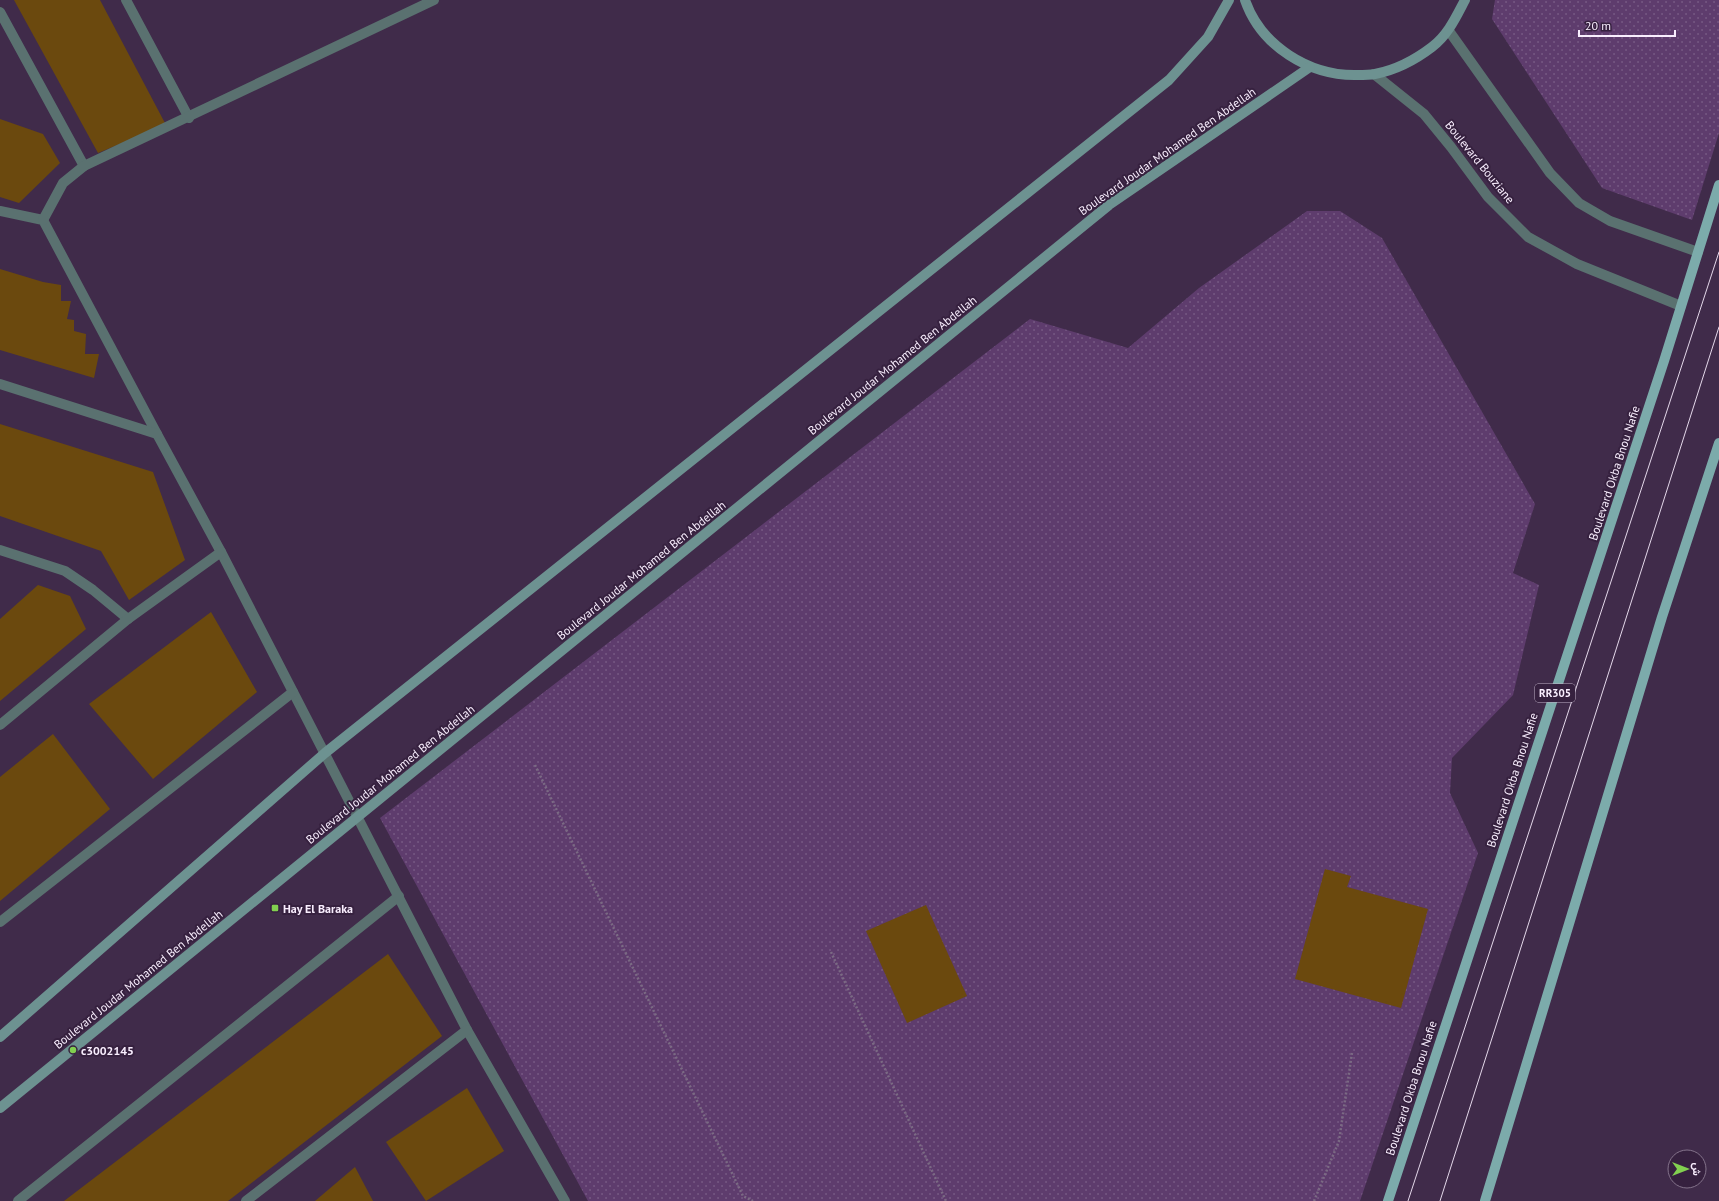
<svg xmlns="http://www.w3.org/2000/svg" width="1719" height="1201" font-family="'PT Sans',Vazirmatn,sans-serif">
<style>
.grass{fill:url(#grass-dots)}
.building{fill:#6b490e}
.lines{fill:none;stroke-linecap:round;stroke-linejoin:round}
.path{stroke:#7b6a84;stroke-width:2.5;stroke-dasharray:2 2;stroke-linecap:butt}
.service{stroke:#5a7170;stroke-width:10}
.minor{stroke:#5a7170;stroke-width:10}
.tertiary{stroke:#5a7170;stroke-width:10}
.secondary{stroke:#6d9291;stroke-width:10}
.primary{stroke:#7cabab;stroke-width:10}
.tram{stroke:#e4d8ea;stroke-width:1}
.poi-dot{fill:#82d050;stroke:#36213f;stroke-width:1.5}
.labels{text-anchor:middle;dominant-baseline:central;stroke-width:4;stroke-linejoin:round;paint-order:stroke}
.shield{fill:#36213f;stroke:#beb0c5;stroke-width:1}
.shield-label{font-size:11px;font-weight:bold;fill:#f9eefe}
.street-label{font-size:12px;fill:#f9eefe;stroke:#36213f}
.poi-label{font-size:12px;font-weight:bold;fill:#f9eefe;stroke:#36213f;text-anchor:start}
</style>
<defs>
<pattern id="grass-dots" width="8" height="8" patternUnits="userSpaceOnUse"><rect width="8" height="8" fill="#5e3c6d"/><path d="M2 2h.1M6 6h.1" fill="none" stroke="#765883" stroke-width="1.8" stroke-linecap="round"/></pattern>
</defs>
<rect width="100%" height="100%" fill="#402b4a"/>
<g class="grass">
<polygon points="1495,0 1719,0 1719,133 1692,220 1602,188 1492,19"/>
<polygon points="1307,211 1340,211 1382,238 1535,504 1513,573 1539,585 1513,695 1452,758 1450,793 1478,853 1360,1201 588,1201 380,818 1030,319 1128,348 1199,288"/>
</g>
<g class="building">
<polygon points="14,0 100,0 166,125 98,153"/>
<polygon points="0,119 43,134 60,163 19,203 0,197"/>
<polygon points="0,269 43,282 61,285 61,301 71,301 67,319 74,320 74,331 86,334 85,354 99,354 94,378 0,350"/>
<polygon points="0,424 153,472 185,560 129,600 101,551 0,516"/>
<polygon points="38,585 70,596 86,629 0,701 0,619"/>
<polygon points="211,612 257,692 153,779 89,704"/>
<polygon points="53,734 110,809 0,901 0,777"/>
<polygon points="1325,869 1351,876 1347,887 1428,909 1401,1008 1295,979"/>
<polygon points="926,905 967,996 907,1023 866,931"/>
<polygon points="388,954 442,1036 228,1201 64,1201"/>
<polygon points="467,1088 504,1151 426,1201 386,1142"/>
<polygon points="355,1167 373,1201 315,1201"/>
</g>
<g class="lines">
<g class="path">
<polyline points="535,765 743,1196 753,1201"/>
<polyline points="831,952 946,1201"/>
<polyline points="1314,1201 1339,1141 1352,1053"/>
</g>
<polyline class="service" points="18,1201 399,896"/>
<g class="minor">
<polyline points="126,0 189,118"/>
<polyline points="0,12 84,166"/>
<polyline points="0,211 43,220 157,434 221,552 467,1030 565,1201"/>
<polyline points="43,220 63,183 84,166 434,0"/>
<polyline points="0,384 157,434"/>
<polyline points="0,550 65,571 93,590 128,619"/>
<polyline points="0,725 128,619 221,552"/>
<polyline points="0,922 293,692"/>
<polyline points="246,1201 467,1030"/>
</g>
<g class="tertiary">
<polyline points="1449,31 1550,173 1579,203 1610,221 1698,252"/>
<polyline points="1374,74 1424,114 1451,147 1488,197 1528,237 1577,264 1681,306"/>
</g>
<g class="secondary">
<path d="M1245 0C1261 46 1309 76 1357 75 1362 75 1369 75 1375 74 1396 70 1415 60 1432 47 1448 35 1456 17 1465 0"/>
<polyline points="0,1037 325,753 1169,80 1208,37 1229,0"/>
<polyline points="0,1108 1109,205 1310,67"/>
</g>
<g class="primary">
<polyline points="1388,1201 1664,361 1719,185"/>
<polyline points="1485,1201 1662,617 1719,443"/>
</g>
<g class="tram">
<polyline points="1408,1201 1719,252"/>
<polyline points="1440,1201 1719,327"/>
</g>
</g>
<g class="poi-dot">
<rect x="271" y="904" width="8" height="8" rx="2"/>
<circle cx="73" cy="1050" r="4"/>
</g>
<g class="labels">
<rect class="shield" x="1535" y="684" width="40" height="18" rx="3"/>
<g class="shield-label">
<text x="1555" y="693">RR305</text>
</g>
<g class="street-label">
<text transform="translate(1167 151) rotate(-35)">Boulevard Joudar Mohamed Ben Abdellah</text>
<text transform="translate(1480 162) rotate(51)">Boulevard Bouziane</text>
<text transform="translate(892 365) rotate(-39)">Boulevard Joudar Mohamed Ben Abdellah</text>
<text transform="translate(1614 473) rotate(-72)">Boulevard Okba Bnou Nafie</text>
<text transform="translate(641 570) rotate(-39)">Boulevard Joudar Mohamed Ben Abdellah</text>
<text transform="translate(390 774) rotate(-39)">Boulevard Joudar Mohamed Ben Abdellah</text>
<text transform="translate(1512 780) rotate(-72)">Boulevard Okba Bnou Nafie</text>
<text transform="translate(138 979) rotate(-39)">Boulevard Joudar Mohamed Ben Abdellah</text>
<text transform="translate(1411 1088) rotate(-72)">Boulevard Okba Bnou Nafie</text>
</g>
<g class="poi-label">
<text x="283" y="908">Hay El Baraka</text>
<text x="81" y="1050">c3002145</text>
</g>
</g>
<g transform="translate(1687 1169) rotate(90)"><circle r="19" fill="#36213f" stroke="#84738b"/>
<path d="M0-3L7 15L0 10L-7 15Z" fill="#82d050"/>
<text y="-6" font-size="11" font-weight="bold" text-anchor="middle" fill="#f9eefe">ش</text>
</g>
<path d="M1579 30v6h96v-6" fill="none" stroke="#f9eefe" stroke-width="2"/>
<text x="1585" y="30" font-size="12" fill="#f9eefe" stroke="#36213f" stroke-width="3" paint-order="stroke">20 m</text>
</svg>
